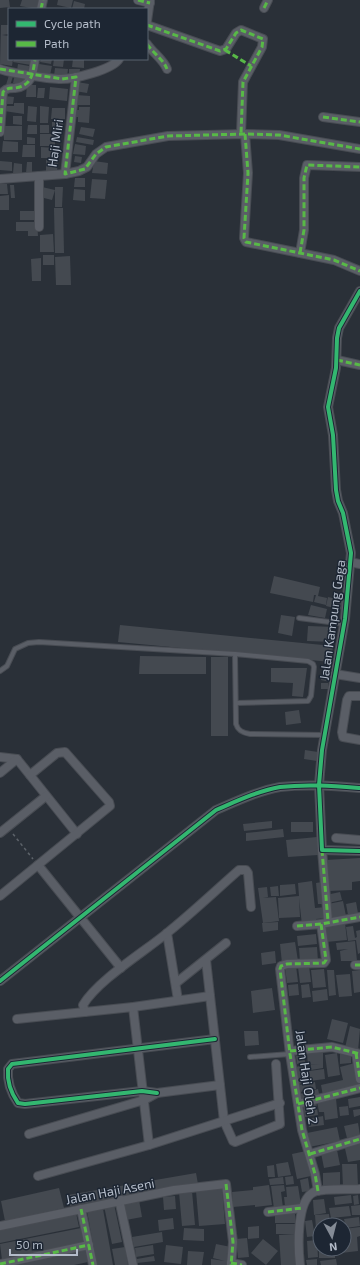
<svg xmlns="http://www.w3.org/2000/svg" width="360" height="1265" font-family="'Exo 2',sans-serif">
<style>
.building{fill:#444950}
.lines{fill:none;stroke-linecap:round;stroke-linejoin:round}
.lane-casing{stroke:#484c53;stroke-width:6}
.street-casing{stroke:#484c53;stroke-width:10}
.path{stroke:#5d636a;stroke-width:1.5;stroke-dasharray:3 3;stroke-linecap:butt}
.lane{stroke:#5a5e66;stroke-width:4}
.street{stroke:#5a5e66;stroke-width:8}
.quiet{stroke:#58b947;stroke-width:3;stroke-dasharray:6 3;stroke-linecap:butt}
.cycleway-casing{stroke:#1d2633;stroke-width:6}
.cycleway{stroke:#33b770;stroke-width:4}
.labels{text-anchor:middle;dominant-baseline:central;stroke-width:3;stroke-linejoin:round;paint-order:stroke}
.street-label{font-size:13px;fill:#b4bcc9;stroke:#1d2633}
</style>
<rect width="100%" height="100%" fill="#2a3038"/>
<g class="building">
<polygon points="0,0 9,0 10,7 0,8"/>
<polygon points="22,0 39,0 37,9 20,6"/>
<polygon points="58,0 73,0 71,8 57,5"/>
<polygon points="74,1 85,4 84,9 72,9"/>
<polygon points="1,25 9,25 9,34 2,35 9,36 9,59 13,59 12,66 0,64"/>
<polygon points="14,59 32,59 31,65 13,62"/>
<polygon points="41,59 52,59 51,64 40,62"/>
<polygon points="54,59 64,59 63,67 53,66"/>
<polygon points="73,59 84,60 84,68 72,67"/>
<polygon points="18,64 29,66 28,73 17,71"/>
<polygon points="39,64 52,66 50,75 37,73"/>
<polygon points="55,68 68,69 67,77 54,76"/>
<polygon points="69,69 80,69 79,76 69,76"/>
<polygon points="15,74 26,77 24,85 13,83"/>
<polygon points="9,75 13,76 10,86 6,85"/>
<polygon points="77,82 89,84 87,93 75,91"/>
<polygon points="27,85 36,85 36,97 26,97"/>
<polygon points="50,87 68,89 67,101 49,99"/>
<polygon points="38,88 45,88 44,98 37,98"/>
<polygon points="76,95 90,96 90,105 75,105"/>
<polygon points="5,96 14,97 13,104 4,104"/>
<polygon points="14,103 24,103 24,114 4,111 4,106 14,106"/>
<polygon points="28,106 37,107 36,122 27,121"/>
<polygon points="40,106 49,107 48,123 40,123"/>
<polygon points="79,107 90,107 89,123 78,122 78,117 74,117 74,110 79,110"/>
<polygon points="52,108 65,108 65,119 51,119"/>
<polygon points="13,116 22,116 22,125 13,124"/>
<rect x="52" y="122" width="11" height="9"/>
<polygon points="28,125 37,125 37,134 27,134"/>
<rect x="40" y="125" width="9" height="8"/>
<polygon points="3,126 22,126 22,140 4,140"/>
<polygon points="81,127 95,129 93,137 79,134"/>
<rect x="40" y="134" width="15" height="12"/>
<polygon points="27,137 35,138 35,144 27,144"/>
<polygon points="77,137 94,140 93,145 76,142"/>
<polygon points="3,141 18,142 18,152 2,152"/>
<polygon points="75,144 86,146 85,155 73,154"/>
<polygon points="23,145 35,145 35,157 22,157"/>
<polygon points="41,147 54,148 54,158 41,158"/>
<polygon points="75,156 82,157 81,163 74,162"/>
<polygon points="46,160 58,161 57,171 46,171"/>
<polygon points="0,161 12,162 12,171 0,170"/>
<polygon points="94,161 108,163 107,174 92,173"/>
<polygon points="27,162 32,162 32,174 26,173"/>
<polygon points="14,163 22,164 22,174 13,173"/>
<polygon points="75,178 85,178 85,187 74,187"/>
<polygon points="92,179 107,180 105,199 90,198"/>
<polygon points="0,184 7,184 8,194 0,194"/>
<polygon points="10,185 14,185 15,198 11,198"/>
<polygon points="42,187 55,190 52,200 40,197"/>
<polygon points="55,187 63,187 62,207 55,207"/>
<polygon points="74,189 85,190 85,201 73,200"/>
<polygon points="9,195 9,210 0,210 0,196"/>
<polygon points="54,208 63,208 64,253 55,253"/>
<rect x="20" y="211" width="15" height="9"/>
<polygon points="16,222 37,222 38,236 28,236 28,231 16,231"/>
<polygon points="53,234 54,252 40,252 40,235"/>
<rect x="43" y="255" width="11" height="10"/>
<polygon points="70,256 71,285 56,285 55,257"/>
<polygon points="41,258 41,281 32,281 31,259"/>
<polygon points="274,576 320,587 318,596 327,598 326,605 314,602 316,595 314,595 313,602 270,593"/>
<polygon points="328,597 345,601 343,610 326,606"/>
<polygon points="311,605 327,609 325,618 308,615"/>
<polygon points="281,615 295,617 292,636 278,633"/>
<polygon points="120,625 333,646 331,662 118,642"/>
<polygon points="308,626 335,627 334,642 307,641"/>
<polygon points="140,656 206,657 206,674 139,674"/>
<rect x="211" y="657" width="17" height="79"/>
<polygon points="271,668 307,668 303,697 292,696 293,683 271,682"/>
<polygon points="323,673 331,675 330,682 321,680"/>
<rect x="321" y="683" width="7" height="6"/>
<polygon points="299,710 301,723 286,725 285,712"/>
<polygon points="305,750 318,752 317,761 304,759"/>
<polygon points="272,821 272,828 244,831 243,824"/>
<rect x="291" y="822" width="22" height="10"/>
<polygon points="283,829 284,837 246,841 246,833"/>
<polygon points="317,837 318,855 288,857 286,840"/>
<polygon points="360,858 360,881 352,882 352,890 329,891 326,860"/>
<polygon points="312,881 315,908 326,907 327,918 316,919 316,924 302,925 299,898 300,917 279,918 278,898 299,896 298,883"/>
<polygon points="322,882 325,904 318,904 316,883"/>
<polygon points="295,884 296,894 280,896 280,885"/>
<polygon points="278,886 279,896 271,896 270,887"/>
<polygon points="267,887 268,897 263,898 276,897 279,921 263,923 258,888"/>
<polygon points="340,892 342,900 328,903 326,895"/>
<polygon points="343,901 346,916 331,919 328,904"/>
<polygon points="356,902 358,913 348,915 346,904"/>
<polygon points="278,922 278,930 263,932 262,923"/>
<polygon points="345,923 347,940 326,942 324,925"/>
<polygon points="353,926 355,938 357,937 356,931 360,930 360,953 358,954 356,940 348,941 346,927"/>
<polygon points="316,934 317,944 298,946 297,936"/>
<polygon points="355,941 357,961 341,961 340,951 348,949 337,950 336,943"/>
<polygon points="295,942 298,961 282,963 280,944"/>
<polygon points="317,947 318,961 300,962 299,948"/>
<polygon points="275,951 276,963 262,965 261,953"/>
<polygon points="296,966 298,982 287,983 285,967"/>
<polygon points="309,966 311,982 300,983 298,967"/>
<polygon points="324,969 326,987 313,988 311,970"/>
<polygon points="327,970 334,970 336,995 329,996"/>
<polygon points="360,970 360,992 354,993 352,971"/>
<polygon points="350,974 352,996 339,997 336,975"/>
<polygon points="298,984 299,995 289,996 288,985"/>
<polygon points="309,984 311,997 302,998 301,985"/>
<polygon points="272,988 275,1010 253,1013 251,991"/>
<polygon points="327,989 328,1000 313,1002 312,991"/>
<polygon points="332,1019 348,1023 343,1043 327,1039"/>
<polygon points="350,1026 360,1029 358,1051 345,1048"/>
<polygon points="244,1031 258,1031 259,1045 245,1046"/>
<polygon points="323,1052 323,1068 311,1070 311,1065 320,1064 308,1065 307,1054"/>
<polygon points="337,1053 340,1075 328,1077 325,1055"/>
<polygon points="340,1054 351,1054 351,1063 340,1064"/>
<polygon points="304,1055 305,1062 297,1064 296,1056"/>
<polygon points="355,1063 360,1086 323,1096 321,1085 343,1080 340,1067"/>
<polygon points="306,1065 309,1082 297,1084 295,1067"/>
<polygon points="324,1069 325,1079 310,1081 309,1071"/>
<polygon points="315,1082 316,1089 300,1092 299,1085"/>
<polygon points="318,1089 320,1098 302,1102 300,1094"/>
<polygon points="360,1097 360,1106 349,1108 348,1099"/>
<polygon points="336,1099 338,1118 325,1120 324,1112 319,1112 317,1101"/>
<polygon points="316,1102 318,1115 305,1117 303,1105"/>
<polygon points="348,1106 349,1115 340,1116 339,1107"/>
<polygon points="360,1109 360,1115 354,1117 353,1110"/>
<polygon points="323,1116 324,1125 309,1127 307,1119"/>
<polygon points="358,1123 360,1135 347,1138 344,1126"/>
<polygon points="337,1127 340,1141 309,1147 307,1133"/>
<polygon points="360,1141 360,1160 348,1162 344,1144"/>
<polygon points="337,1150 340,1165 324,1168 321,1153"/>
<polygon points="306,1151 311,1176 297,1179 292,1154"/>
<polygon points="288,1162 291,1175 278,1177 276,1164"/>
<polygon points="342,1164 357,1164 358,1186 343,1187"/>
<polygon points="274,1165 275,1177 268,1177 267,1166"/>
<polygon points="340,1172 340,1187 323,1188 323,1173"/>
<polygon points="196,1173 198,1184 70,1206 68,1195"/>
<polygon points="293,1176 294,1184 286,1185 285,1177"/>
<polygon points="283,1177 284,1184 270,1185 269,1179"/>
<polygon points="308,1178 310,1191 302,1192 300,1180"/>
<polygon points="269,1185 272,1205 255,1207 255,1205 233,1207 232,1192 253,1190 253,1187"/>
<polygon points="284,1185 285,1191 281,1192 283,1208 274,1209 271,1186"/>
<polygon points="298,1186 301,1205 285,1206 284,1197 287,1197 286,1187"/>
<polygon points="59,1188 64,1208 5,1221 1,1201"/>
<polygon points="222,1188 225,1224 199,1226 196,1191"/>
<polygon points="192,1191 195,1225 182,1226 179,1192"/>
<polygon points="351,1195 352,1203 335,1205 334,1197"/>
<polygon points="358,1195 359,1204 354,1205 353,1196"/>
<polygon points="175,1196 176,1209 164,1210 163,1197"/>
<polygon points="324,1199 326,1213 314,1215 313,1200"/>
<polygon points="139,1200 142,1217 126,1220 122,1203"/>
<polygon points="114,1204 122,1242 112,1244 104,1206"/>
<polygon points="360,1205 360,1215 352,1215 351,1206"/>
<polygon points="349,1206 351,1216 331,1218 329,1208"/>
<polygon points="103,1209 113,1265 97,1265 87,1211"/>
<polygon points="76,1213 79,1227 0,1243 0,1228"/>
<rect x="275" y="1214" width="20" height="9"/>
<polygon points="329,1214 330,1225 320,1225 320,1229 316,1229 315,1215"/>
<polygon points="359,1217 360,1226 346,1228 344,1219"/>
<polygon points="173,1218 174,1229 159,1231 158,1220"/>
<polygon points="312,1220 315,1236 307,1237 305,1221"/>
<rect x="276" y="1224" width="19" height="10"/>
<polygon points="259,1226 259,1238 248,1239 248,1227"/>
<polygon points="360,1227 360,1236 357,1237 358,1251 341,1253 341,1249 344,1249 344,1229"/>
<polygon points="81,1228 85,1244 2,1260 0,1244"/>
<polygon points="184,1228 204,1229 204,1241 183,1240"/>
<polygon points="162,1232 163,1242 134,1247 132,1237"/>
<polygon points="295,1234 297,1265 281,1265 279,1235"/>
<polygon points="247,1238 249,1257 238,1258 236,1239"/>
<polygon points="263,1239 278,1251 266,1265 251,1253"/>
<polygon points="317,1240 318,1257 308,1258 307,1241"/>
<polygon points="216,1244 231,1247 228,1265 211,1265 211,1259 225,1261 213,1258"/>
<polygon points="153,1245 154,1254 136,1257 135,1248"/>
<polygon points="166,1245 183,1247 181,1264 164,1262"/>
<polygon points="125,1247 128,1265 115,1265 112,1249"/>
<rect x="319" y="1249" width="16" height="9"/>
<polygon points="85,1250 88,1262 74,1265 18,1265"/>
<polygon points="188,1251 204,1252 202,1265 187,1265"/>
<polygon points="154,1256 155,1261 137,1263 137,1259"/>
<polygon points="317,1259 317,1265 307,1265 306,1260"/>
<polygon points="336,1259 337,1265 321,1265 320,1261"/>
</g>
<g class="lines">
<defs>
<g id="lane">
<polyline points="299,618 344,624"/>
<polyline points="235,654 308,661 313,664 314,667 311,696 308,701 236,703"/>
<path d="M0 671 7 666 15 649 28 643 39 642 235 654 236 724C238 731 243 733 250 734L324 735"/>
<polyline points="250,1057 290,1054"/>
</g>
<g id="street">
<polyline points="138,0 150,3"/>
<polyline points="264,8 268,0"/>
<polyline points="41,9 43,0"/>
<polyline points="147,21 150,0"/>
<polyline points="147,25 220,51 226,49 236,33 241,30 263,39 262,47 243,82 241,134"/>
<path d="M147 44C153 53 163 59 167 69"/>
<path d="M0 69C9 73 51 79 61 79 74 79 112 70 119 59"/>
<polyline points="323,117 360,122"/>
<path d="M0 132 3 92C7 88 10 88 15 88 32 86 33 73 35 59"/>
<polyline points="245,134 248,173 244,238 246,242 334,260 360,271"/>
<polyline points="65,174 76,77"/>
<polyline points="39,176 39,227"/>
<polyline points="0,179 65,174 79,171 87,167 96,154 106,147 168,136 245,134 279,135 360,149"/>
<polyline points="300,253 304,230 304,178 307,165 360,167"/>
<polyline points="360,291 339,328 337,338 336,368 328,407 333,435 336,490 338,501 343,513 351,553 345,619 322,750 319,785 322,850 360,851"/>
<polyline points="337,360 360,365"/>
<polyline points="350,562 360,564"/>
<polyline points="335,674 360,678"/>
<polyline points="360,696 349,696 347,700 342,732 343,737 360,740"/>
<polyline points="0,757 17,759 77,834"/>
<polyline points="0,773 17,759"/>
<polyline points="0,833 46,796"/>
<polyline points="336,838 360,840"/>
<polyline points="322,850 328,921"/>
<polyline points="38,865 121,968"/>
<polyline points="0,896 110,806 109,802 65,752 57,753 30,775"/>
<polyline points="297,926 321,924"/>
<polyline points="167,933 178,1000"/>
<polyline points="206,960 224,1121 233,1141 235,1142 280,1124 276,1064"/>
<polyline points="355,965 360,965"/>
<path d="M0 981 216 810C237 801 258 791 280 787 307 784 333 786 360 788"/>
<polyline points="176,983 226,943"/>
<polyline points="133,1007 149,1145"/>
<path d="M85 1012 83 1005C98 980 144 952 167 933 192 913 215 891 239 870H246L248 873 251 907"/>
<polyline points="17,1019 133,1007 210,996"/>
<polyline points="290,1051 332,1047 360,1054"/>
<polyline points="356,1053 360,1079"/>
<path d="M157 1093 142 1091 25 1104 18 1103C11 1093 7 1081 8 1069L12 1064 215 1039"/>
<polyline points="298,1104 360,1088"/>
<polyline points="29,1134 144,1100 157,1093 220,1085"/>
<polyline points="310,1154 360,1139"/>
<polyline points="38,1176 149,1145 280,1103"/>
<polyline points="318,1191 315,1174 302,1130 290,1054 280,969 281,966 287,964 324,963 326,960 321,924 360,917"/>
<polyline points="121,1200 120,1204 133,1265"/>
<polyline points="81,1209 93,1265"/>
<polyline points="268,1212 302,1208"/>
<polyline points="0,1226 174,1190 226,1184 233,1242 231,1265"/>
<polyline points="231,1263 242,1265"/>
<polyline points="0,1264 89,1245"/>
<path d="M300 1265C298 1248 296 1200 314 1192 324 1188 348 1190 360 1189"/>
</g>
</defs>
<use href="#lane" class="lane-casing"/>
<use href="#street" class="street-casing"/>
<polyline class="path" points="13,834 33,859"/>
<use href="#lane" class="lane"/>
<use href="#street" class="street"/>
<g class="quiet">
<polyline points="138,0 150,3"/>
<polyline points="264,8 268,0"/>
<polyline points="41,9 43,0"/>
<polyline points="147,25 220,51 226,49 236,33 241,30 263,39 262,47 243,82 241,134"/>
<path d="M147 44C153 53 163 59 167 69"/>
<polyline points="225,50 251,66"/>
<polyline points="0,69 62,79 76,77 65,174 85,169 96,154 106,147 168,136 245,134 279,135 360,149"/>
<polyline points="323,117 360,122"/>
<path d="M0 132 3 92C7 88 10 88 15 88 32 86 33 73 35 59"/>
<polyline points="245,134 248,173 244,238 246,242 334,260 360,271"/>
<polyline points="300,253 304,230 304,178 307,165 360,167"/>
<polyline points="337,360 360,365"/>
<polyline points="322,850 328,921"/>
<polyline points="297,926 321,924"/>
<polyline points="355,965 360,965"/>
<polyline points="290,1051 332,1047 360,1054"/>
<polyline points="356,1053 360,1079"/>
<polyline points="298,1104 360,1088"/>
<polyline points="310,1154 360,1139"/>
<polyline points="226,1184 233,1242 231,1265"/>
<polyline points="318,1191 315,1174 302,1130 290,1054 280,969 281,966 287,964 324,963 326,960 321,924 360,917"/>
<polyline points="81,1209 93,1265"/>
<polyline points="268,1212 302,1208"/>
<polyline points="231,1263 242,1265"/>
<polyline points="0,1264 89,1245"/>
</g>
<defs>
<g id="cycleway">
<polyline points="360,291 339,328 337,338 336,368 328,407 333,435 336,490 338,501 343,513 351,553 345,619 322,750 319,785 322,850 360,851"/>
<path d="M0 981 216 810C237 801 258 791 280 787 307 784 333 786 360 788"/>
<path d="M157 1093 142 1091 25 1104 18 1103C11 1093 7 1081 8 1069L12 1064 215 1039"/>
</g>
</defs>
<use href="#cycleway" class="cycleway-casing"/>
<use href="#cycleway" class="cycleway"/>
</g>
<g class="labels">
<g class="street-label">
<text transform="translate(55 143) rotate(-82)">Haji Miri</text>
<text transform="translate(332 620) rotate(-82)">Jalan Kampung Gaga</text>
<text transform="translate(307 1077) rotate(82)">Jalan Haji Oleh 2</text>
<text transform="translate(110 1191) rotate(-11)">Jalan Haji Aseni</text>
</g>
</g>
<rect x="8" y="8" width="140" height="52" fill="#1d2633" stroke="#59626f"/>
<rect x="16" y="21" width="20" height="6" fill="#33b770" stroke="#59626f"/>
<text x="44" y="28" font-size="12" fill="#b4bcc9">Cycle path</text>
<rect x="16" y="41" width="20" height="6" fill="#58b947" stroke="#59626f"/>
<text x="44" y="48" font-size="12" fill="#b4bcc9">Path</text>
<g transform="translate(332 1237) rotate(173)"><circle r="19" fill="#1d2633" stroke="#59626f"/>
<path d="M0-3L7 15L0 10L-7 15Z" fill="#848b96"/>
<text y="-6" font-size="11" font-weight="bold" text-anchor="middle" fill="#b4bcc9">N</text>
</g>
<path d="M10 1249v6h67v-6" fill="none" stroke="#b4bcc9" stroke-width="2"/>
<text x="16" y="1249" font-size="12" fill="#b4bcc9" stroke="#1d2633" stroke-width="3" paint-order="stroke">50 m</text>
</svg>
